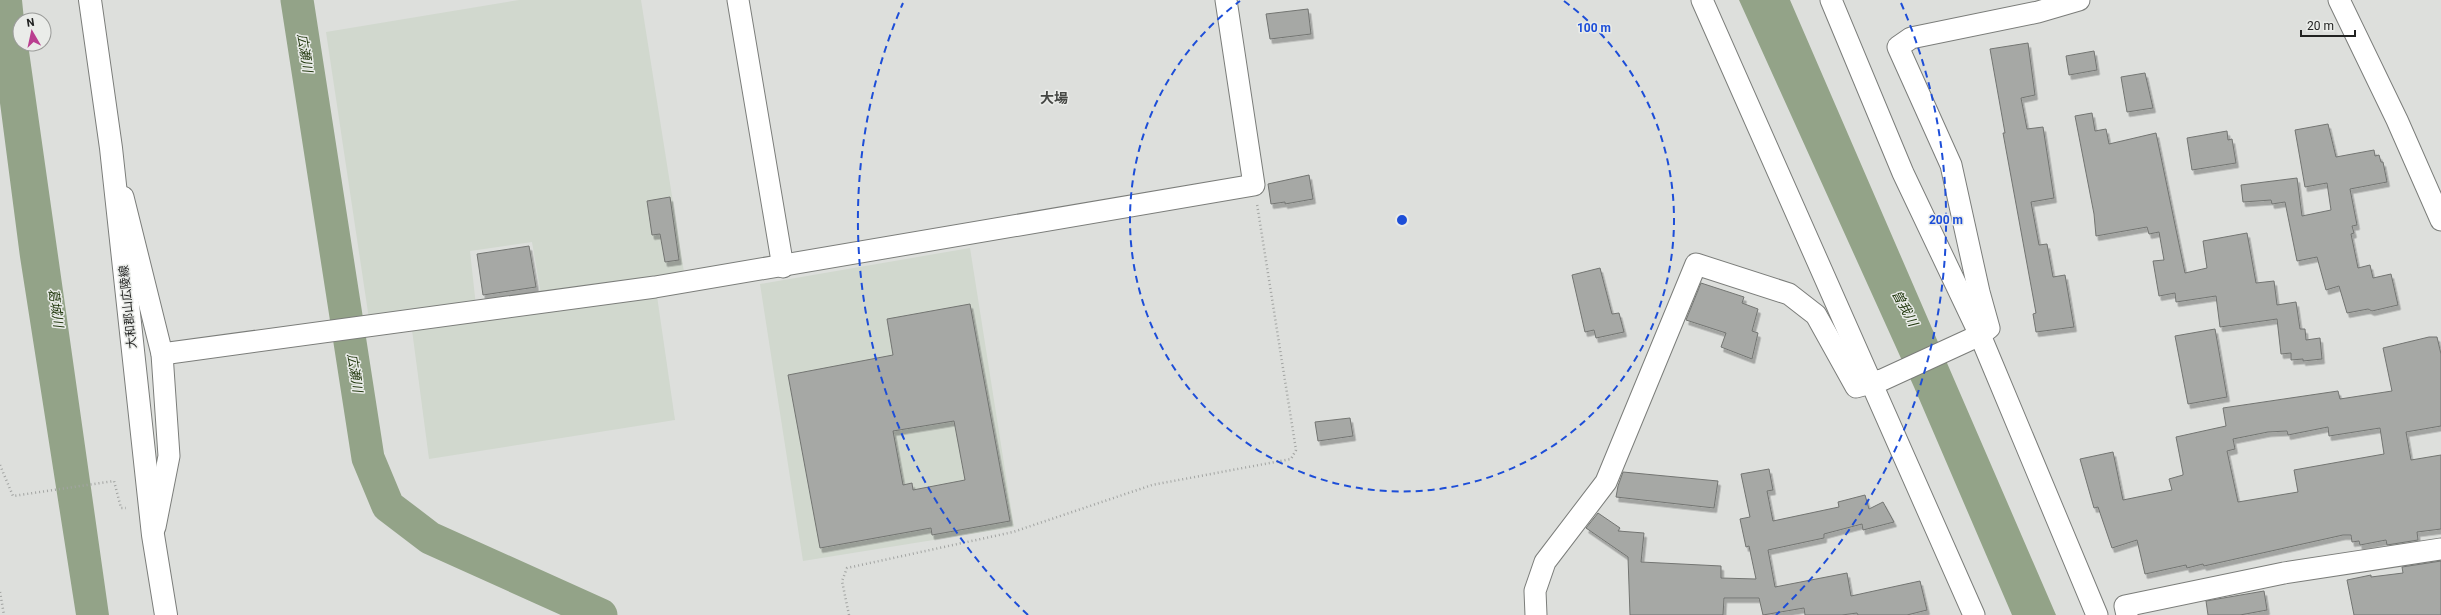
<svg xmlns="http://www.w3.org/2000/svg" width="2441" height="615" font-family="Roboto,'Noto Sans JP',sans-serif">
<style>
.built{fill:#d1d8ce}
.water{fill:#93a388}
.lines{fill:none;stroke-linecap:round;stroke-linejoin:round}
.river{stroke:#93a388;stroke-width:33}
.building{fill:#a6a8a5;stroke:#737572;fill-rule:evenodd;filter:url(#shadow)}
.street-casing{stroke:#7b7d7a;stroke-width:23}
.secondary-casing{stroke:#7b7d7a;stroke-width:24}
.path{stroke:#a2a4a2;stroke-width:2.5;stroke-dasharray:1 3;stroke-linecap:butt}
.street{stroke:#fff;stroke-width:21}
.secondary{stroke:#fff;stroke-width:22}
.ring{fill:none;stroke:#1d4ed8;stroke-width:2;stroke-dasharray:7 5}
.labels{text-anchor:middle;dominant-baseline:central;stroke-width:3;stroke-linejoin:round;paint-order:stroke}
.street-label{font-size:12px;fill:#212221;stroke:#eaece9}
.water-label{font-size:13px;font-style:italic;fill:#22390f;stroke:#eaece9}
.quarter-label{font-size:14px;font-weight:bold;fill:#454744;stroke:#eaece9}
.centre{fill:#1d4ed8;stroke:#eaece9;stroke-width:2}
.ring-label{font-size:12px;text-anchor:middle;font-weight:bold;fill:#1d4ed8;stroke:#eaece9;stroke-width:3;stroke-linejoin:round;paint-order:stroke}
</style>
<defs>
<filter id="shadow"><feDropShadow dx="2.5" dy="4.5" stdDeviation="0" flood-color="#0004"/></filter>
</defs>
<rect width="100%" height="100%" fill="#dddfdc"/>
<g class="built">
<polygon points="519,0 641,0 684,272 541,295 532,242 470,251 476,306 369,319 326,32"/>
<polygon points="970,248 1014,527 803,561 760,284"/>
<polygon points="657,296 675,420 429,459 412,330"/>
</g>
<g class="water">
<polygon points="0,0 22,0 24,20 20,20 20,44 28,44 109,615 76,615 20,257 0,103"/>
<polygon points="1739,0 1790,0 2056,615 2012,615 1914,387"/>
</g>
<g class="lines">
<polyline class="river" points="297,0 368,458 388,506 430,538 601,615"/>
</g>
<g class="building">
<polygon points="1308,9 1311,34 1270,39 1266,14"/>
<polygon points="2028,43 2035,95 2021,98 2027,129 2043,127 2054,198 2031,202 2039,245 2047,244 2053,277 2065,275 2074,327 2036,332 2033,314 2036,313 2003,133 2005,133 1990,49"/>
<polygon points="2094,51 2097,70 2069,75 2066,56"/>
<polygon points="2145,73 2153,108 2127,112 2121,77"/>
<polygon points="2092,113 2095,131 2106,129 2109,144 2156,133 2185,273 2207,268 2203,241 2247,233 2256,283 2274,281 2277,305 2296,302 2300,329 2305,329 2306,340 2320,338 2322,359 2303,361 2303,359 2291,360 2291,353 2281,354 2277,319 2220,327 2216,296 2176,302 2175,293 2159,296 2153,261 2164,260 2159,232 2149,234 2147,227 2096,236 2094,214 2075,116"/>
<polygon points="2328,124 2336,157 2374,150 2375,156 2379,155 2381,162 2383,162 2387,182 2350,189 2357,225 2352,226 2354,233 2351,234 2358,268 2370,265 2373,278 2391,274 2398,305 2372,311 2368,309 2347,313 2339,286 2326,290 2317,257 2297,261 2285,202 2272,204 2271,200 2243,202 2241,185 2297,178 2302,216 2331,210 2327,183 2305,187 2295,130"/>
<polygon points="2227,131 2228,140 2232,139 2236,163 2192,170 2187,138"/>
<polygon points="1309,175 1313,199 1285,204 1285,202 1271,204 1268,184"/>
<polygon points="670,197 679,260 665,262 660,234 652,235 647,201"/>
<polygon points="529,246 536,287 483,295 477,254"/>
<polygon points="1600,268 1612,314 1619,313 1624,332 1596,338 1594,330 1585,332 1572,275"/>
<polygon points="1701,283 1744,297 1742,303 1758,309 1752,331 1758,333 1752,359 1721,347 1726,333 1686,320"/>
<path d="M970 304 1010 521 932 535 931 528 820 548 788 375 893 355 887 319ZM954 421 965 480 913 490 912 483 903 485 893 431Z"/>
<polygon points="2215,329 2227,397 2188,404 2175,336"/>
<path d="M2429 337H2437L2441 354V426L2406 432 2411 460 2441 455V529L2417 532 2418 540 2387 545 2386 540 2360 545 2359 541 2352 542 2351 535H2343L2204 566 2203 564 2187 568 2186 565 2145 574 2137 540 2112 548 2098 507 2094 508 2080 459 2113 452 2123 500 2172 490 2169 479 2183 475V473L2176 437 2226 426 2223 408 2338 391 2340 399 2392 391 2383 348ZM2328 427 2329 436 2380 428 2384 454 2294 470 2298 492 2238 502 2227 451 2235 449 2233 439 2268 432 2287 431 2288 435Z"/>
<polygon points="1350,418 1353,436 1318,441 1315,422"/>
<polygon points="1769,469 1773,490 1767,491 1773,521 1839,507 1838,502 1865,495 1869,509 1883,502 1894,522 1863,530 1862,524 1824,534 1824,538 1768,550 1775,587 1847,573 1851,596 1920,581 1927,610 1907,615 1858,615 1857,613 1842,615 1805,615 1804,608 1763,615 1759,598 1724,598 1723,615 1630,615 1628,557 1586,528 1598,513 1620,528 1618,531 1644,533 1641,562 1721,566 1721,578 1756,579 1749,546 1746,547 1740,519 1750,517 1741,474"/>
<polygon points="1623,472 1718,481 1714,508 1616,497 1618,486"/>
<polygon points="2441,561 2441,615 2354,615 2347,580 2371,575 2371,577 2403,573 2402,567"/>
<polygon points="2264,591 2267,610 2240,615 2208,615 2206,601"/>
</g>
<g class="lines">
<defs>
<g id="street">
<polyline points="738,0 783,267"/>
<polyline points="1702,0 1974,615"/>
<polyline points="1831,0 1903,173 1980,335 2097,615"/>
<polyline points="2339,0 2397,120 2441,220"/>
<polyline points="123,197 162,354 169,456 155,527"/>
<polyline points="162,354 655,287 1254,185 1226,0"/>
<polyline points="1536,615 1535,591 1545,562 1606,482 1696,264 1789,294 1816,315 1856,387 1882,380 1980,335 1989,328 1979,292 1951,165 1898,47 1911,38 2038,12 2079,0"/>
<polyline points="2127,615 2125,606 2284,573 2441,549"/>
</g>
<polyline id="secondary" points="90,0 111,148 153,535 166,615"/>
</defs>
<use href="#street" class="street-casing"/>
<use href="#secondary" class="secondary-casing"/>
<g class="path">
<polyline points="0,465 13,496 114,481 121,508 126,508"/>
<polyline points="0,592 4,615"/>
<polyline points="849,615 842,581 847,568 1013,532 1152,485 1291,459 1296,450 1257,204"/>
</g>
<use href="#street" class="street"/>
<use href="#secondary" class="secondary"/>
</g>
<g class="ring">
<path d="M1564 1A272 272 0 1 1 1240 1"/>
<path d="M1028 615A544 544 0 0 1 903 3M1901 3A544 544 0 0 1 1776 615"/>
</g>
<g class="labels">
<g class="street-label">
<text transform="translate(128 307) rotate(-96)">大和郡山広陵線</text>
</g>
<g class="water-label">
<text transform="translate(305 53) rotate(81)">広瀬川</text>
<text transform="translate(56 308) rotate(82)">葛城川</text>
<text transform="translate(1905 308) rotate(62)">曽我川</text>
<text transform="translate(355 373) rotate(81)">広瀬川</text>
</g>
<g class="quarter-label">
<text x="1054" y="98">大場</text>
</g>
</g>
<circle cx="1402" cy="220" r="6" class="centre"/>
<g class="ring-label">
<text x="1594" y="32">100 m</text>
<text x="1946" y="224">200 m</text>
</g>
<g transform="translate(32 32) rotate(351)"><circle r="19" fill="#eaece9" stroke="#9a9b99"/>
<path d="M0-3L7 15L0 10L-7 15Z" fill="#ba3f90"/>
<text y="-6" font-size="11" font-weight="bold" text-anchor="middle" fill="#212221">N</text>
</g>
<path d="M2301 30v6h54v-6" fill="none" stroke="#212221" stroke-width="2"/>
<text x="2307" y="30" font-size="12" fill="#212221" stroke="#eaece9" stroke-width="3" paint-order="stroke">20 m</text>
</svg>
